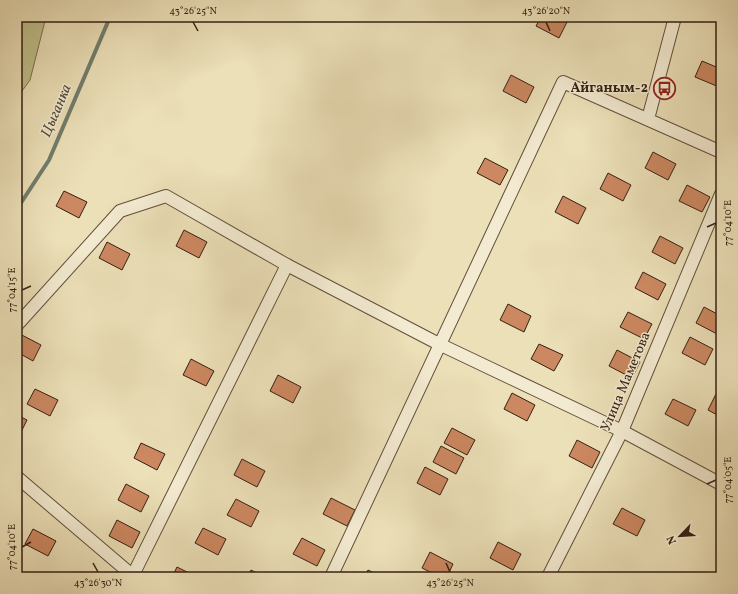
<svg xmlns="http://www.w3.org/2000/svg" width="738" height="594" font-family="Vollkorn,serif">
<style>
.green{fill:#bfc08a;stroke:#7a704e}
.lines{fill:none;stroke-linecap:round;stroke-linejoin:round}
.stream{stroke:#717e6d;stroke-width:4}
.building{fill:#cc8861;stroke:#341f13}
.street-casing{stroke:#624f3c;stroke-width:14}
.street{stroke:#f3ebd1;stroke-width:12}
.ticks{fill:none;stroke:#341f13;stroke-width:1.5}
.labels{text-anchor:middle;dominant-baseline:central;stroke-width:3;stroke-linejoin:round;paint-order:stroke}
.poi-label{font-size:14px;font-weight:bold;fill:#341f13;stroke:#f3ebd1;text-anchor:end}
.street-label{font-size:14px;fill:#341f13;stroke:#f3ebd1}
.water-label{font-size:15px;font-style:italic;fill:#534f40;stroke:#f3ebd1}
.neatline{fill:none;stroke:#341f13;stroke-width:1.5}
.ticks-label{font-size:10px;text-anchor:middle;fill:#341f13}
</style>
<rect width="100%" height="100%" fill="#ece0b8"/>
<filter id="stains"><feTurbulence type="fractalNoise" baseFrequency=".005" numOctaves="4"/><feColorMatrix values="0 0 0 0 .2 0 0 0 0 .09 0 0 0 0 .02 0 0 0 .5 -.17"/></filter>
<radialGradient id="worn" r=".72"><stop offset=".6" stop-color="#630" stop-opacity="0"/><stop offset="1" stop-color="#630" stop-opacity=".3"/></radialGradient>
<polygon class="green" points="17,17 46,17 30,80 17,98"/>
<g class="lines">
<polyline class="stream" points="17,209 49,160 110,17"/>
</g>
<g class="building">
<polygon points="541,17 558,17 567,22 559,38 536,26"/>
<polygon points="702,61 721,69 721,82 719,87 695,77"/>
<polygon points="511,75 534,87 526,103 503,91"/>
<polygon points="653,152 676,164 668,180 645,168"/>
<polygon points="485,158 508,170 500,185 477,173"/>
<polygon points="608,173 631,185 623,201 600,189"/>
<polygon points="687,185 710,197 702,212 679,201"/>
<polygon points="64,191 87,202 79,218 56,206"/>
<polygon points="563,196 586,208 578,224 555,212"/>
<polygon points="184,230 207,242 199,258 176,246"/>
<polygon points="660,236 683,248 675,264 652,252"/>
<polygon points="107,242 130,254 122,270 99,258"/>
<polygon points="643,272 666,284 658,300 635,288"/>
<polygon points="508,304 531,316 524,332 500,320"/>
<polygon points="704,307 721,316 721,331 719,335 696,323"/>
<polygon points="628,312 652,324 644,339 620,327"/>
<polygon points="18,333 41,345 33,361 17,352 17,336"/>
<polygon points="690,337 713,349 705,365 682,353"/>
<polygon points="539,344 563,355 554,371 531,359"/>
<polygon points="617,350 640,362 632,378 609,366"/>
<polygon points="191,359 214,371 206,386 183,375"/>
<polygon points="278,375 301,387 293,403 270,391"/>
<polygon points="35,389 58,400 50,416 27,404"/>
<polygon points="512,393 535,405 527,421 504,409"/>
<polygon points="716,394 721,397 721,417 708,410"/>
<polygon points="673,399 696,410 688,426 665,414"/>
<polygon points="17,415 27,420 19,436 17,435"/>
<polygon points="452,428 475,440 467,455 444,443"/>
<polygon points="577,440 600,452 592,468 569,456"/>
<polygon points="141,443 165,454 157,470 134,458"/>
<polygon points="441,446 464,458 456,474 433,462"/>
<polygon points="242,459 265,471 257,487 234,475"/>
<polygon points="425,467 448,479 440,495 417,483"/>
<polygon points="126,484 149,496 141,512 118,500"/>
<polygon points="331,498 355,510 347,526 323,514"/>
<polygon points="236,499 259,511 251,527 227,515"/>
<polygon points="622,508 645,520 637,536 613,524"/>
<polygon points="17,511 22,513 17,523"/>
<polygon points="117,520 140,532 132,548 109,536"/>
<polygon points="203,528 226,539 218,555 195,543"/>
<polygon points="33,529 56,541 48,556 25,544"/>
<polygon points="302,538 325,550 317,566 293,554"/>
<polygon points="498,542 521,554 513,570 490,558"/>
<polygon points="430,552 453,564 447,577 440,577 422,568"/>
<polygon points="177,567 197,577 172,577"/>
<polygon points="251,570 265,577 247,577"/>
<polygon points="368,570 382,577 364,577"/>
</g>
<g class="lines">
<defs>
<g id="street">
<polyline points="648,119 675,17"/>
<polyline points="17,325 120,211 166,196 287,265 439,344 622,431 721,484"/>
<polyline points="17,477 132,575"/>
<polyline points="132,577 287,265"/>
<polyline points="331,577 563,82 721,152"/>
<polyline points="548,577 622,431 721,194"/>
</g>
</defs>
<use href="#street" class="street-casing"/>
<use href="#street" class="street"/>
</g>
<path class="ticks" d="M193 22 198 31M546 22 550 31M707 227 716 223M22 290 31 286M707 484 716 480M22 547 31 542M93 563 98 572M446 563 450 572"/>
<defs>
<symbol id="bus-ring" viewBox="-11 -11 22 22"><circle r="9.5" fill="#f3ebd1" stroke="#8f2418" stroke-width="1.5"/><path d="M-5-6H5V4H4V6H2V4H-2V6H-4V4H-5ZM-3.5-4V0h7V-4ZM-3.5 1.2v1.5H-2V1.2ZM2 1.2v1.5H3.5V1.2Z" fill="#8f2418"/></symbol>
</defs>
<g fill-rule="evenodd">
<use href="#bus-ring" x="652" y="76" width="25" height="25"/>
</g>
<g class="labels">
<g class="poi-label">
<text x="648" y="88">Айганым-2</text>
</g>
<g class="street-label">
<text transform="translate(626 382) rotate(-67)">Улица Маметова</text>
</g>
<g class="water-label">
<text transform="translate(57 111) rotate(-67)">Цыганка</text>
</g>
</g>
<rect width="738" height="594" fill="none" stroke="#ece0b8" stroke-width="44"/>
<g transform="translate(680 536) rotate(245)" stroke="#f3ebd1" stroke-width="3" paint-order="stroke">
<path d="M0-3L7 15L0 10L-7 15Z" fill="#341f13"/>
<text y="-6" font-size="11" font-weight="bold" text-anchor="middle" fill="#341f13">N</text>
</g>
<rect x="22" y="22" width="694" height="550" class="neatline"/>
<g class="ticks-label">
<text x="193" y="14">43°26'25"N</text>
<text x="546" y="14">43°26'20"N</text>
<text transform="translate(727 223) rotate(-90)" y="4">77°04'10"E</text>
<text transform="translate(11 290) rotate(-90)" y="4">77°04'15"E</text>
<text transform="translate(727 480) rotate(-90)" y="4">77°04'05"E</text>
<text transform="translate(11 547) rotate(-90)" y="4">77°04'10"E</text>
<text x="98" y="586">43°26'30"N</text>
<text x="450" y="586">43°26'25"N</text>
</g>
<rect width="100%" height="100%" filter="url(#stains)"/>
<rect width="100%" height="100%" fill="url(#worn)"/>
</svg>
